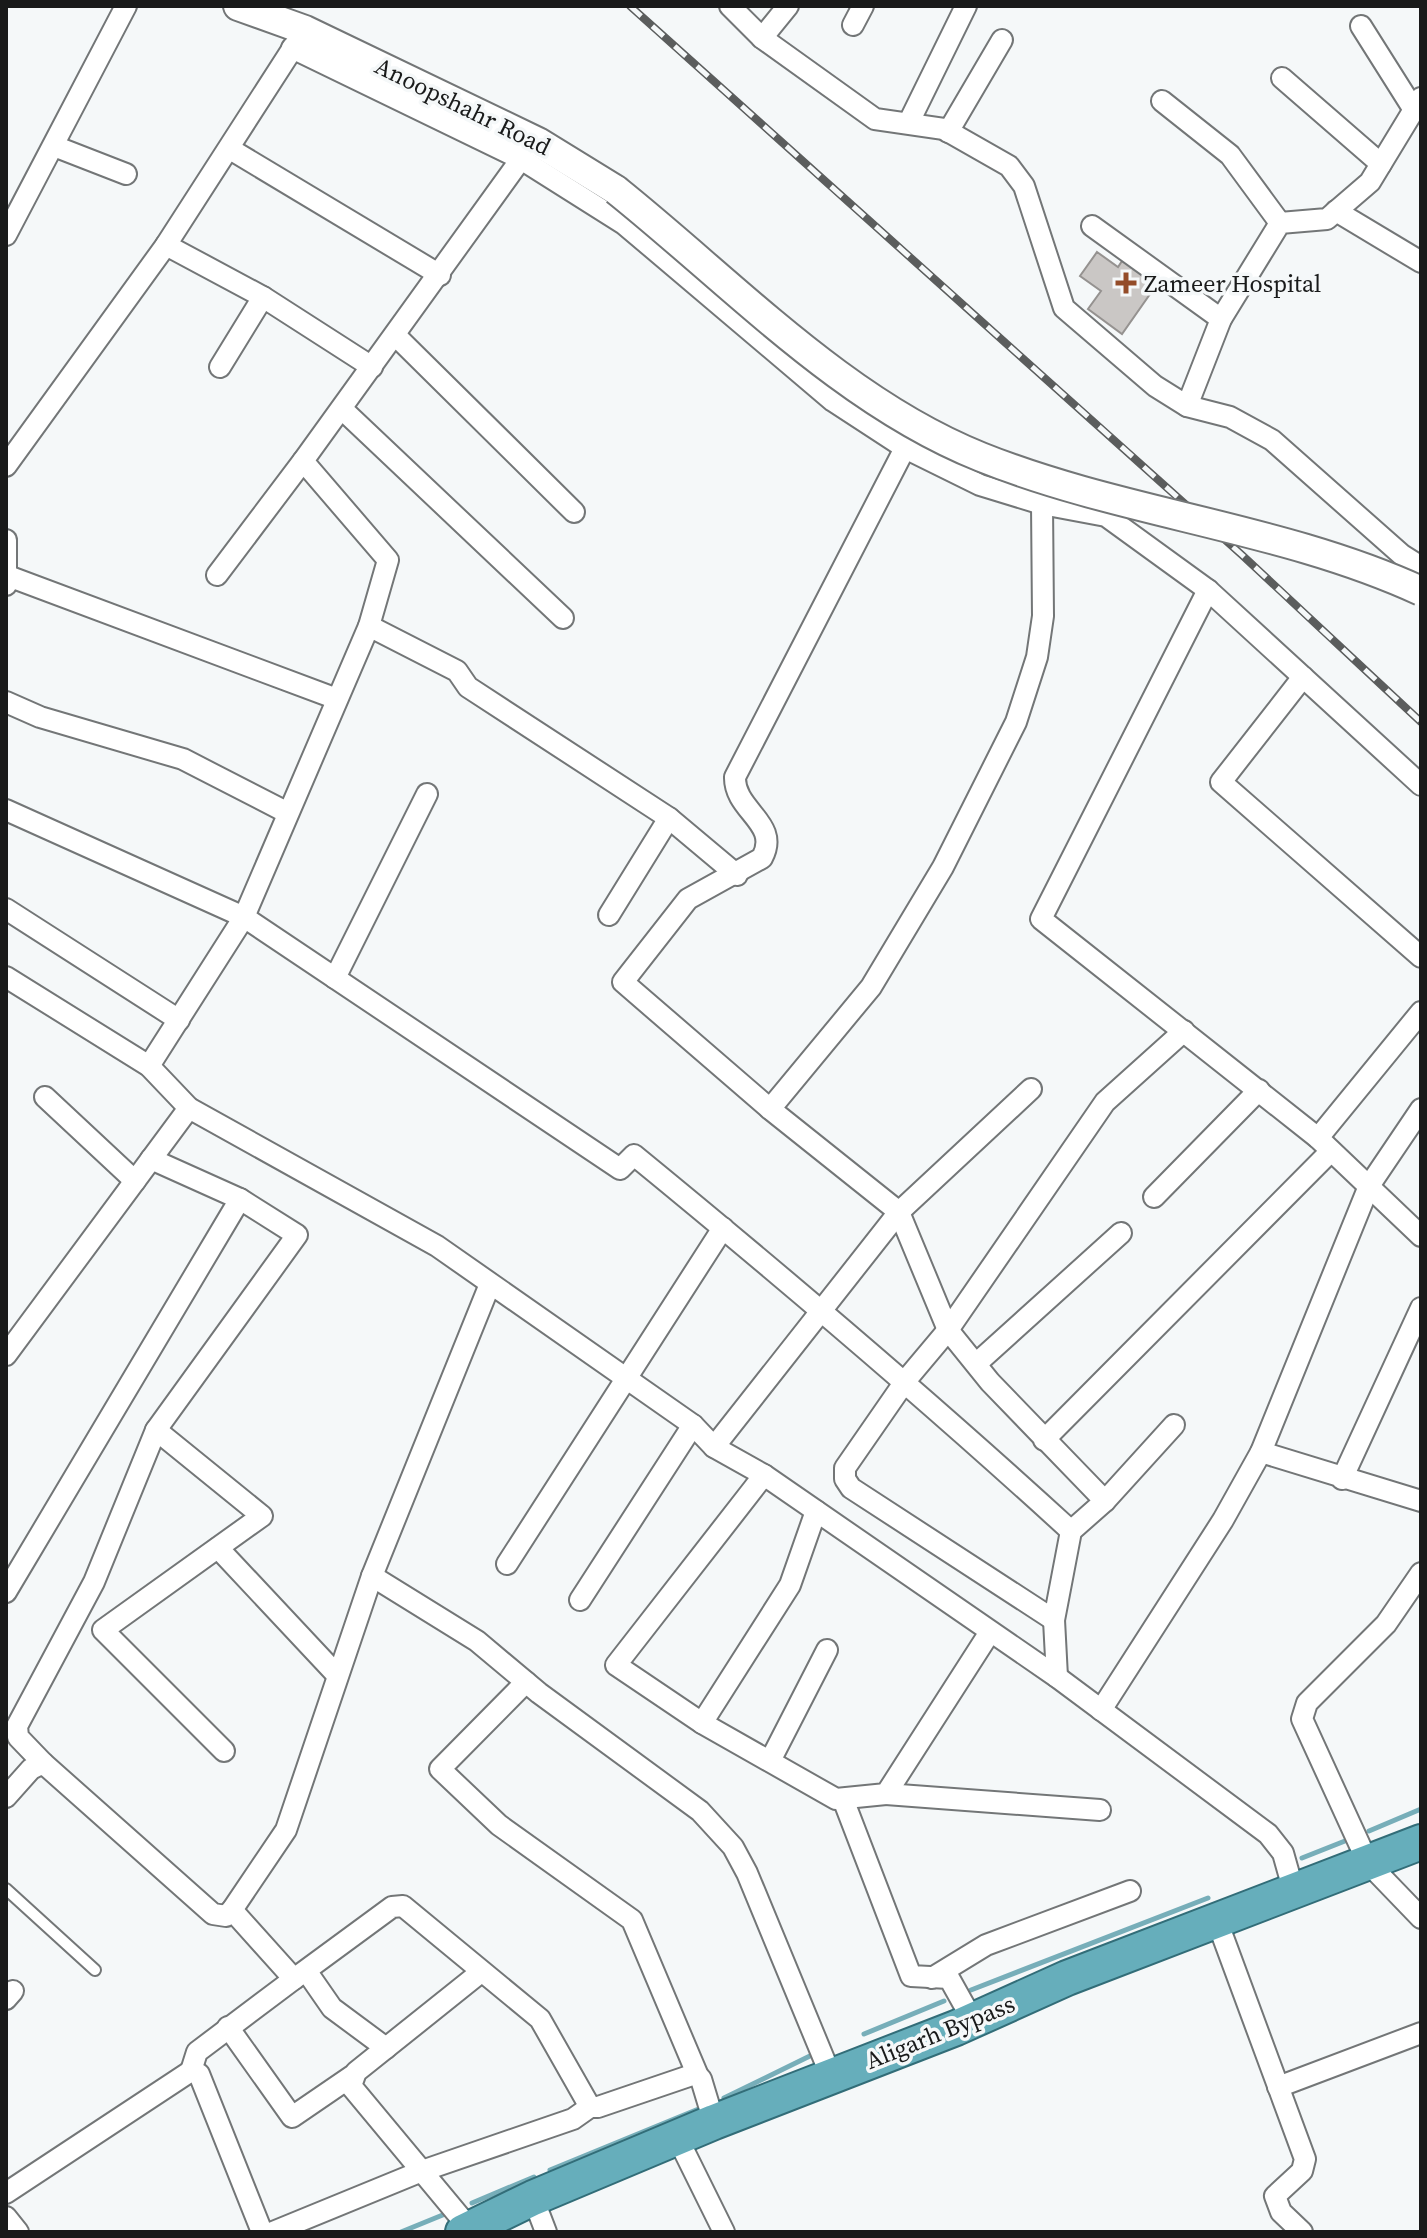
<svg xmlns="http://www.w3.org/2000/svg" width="1427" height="2238" font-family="'Source Serif 4',serif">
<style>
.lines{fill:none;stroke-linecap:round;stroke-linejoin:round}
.stream{stroke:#77aeb9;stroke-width:5}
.building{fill:#cac7c5;stroke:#959290;stroke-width:2}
.service-casing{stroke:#737677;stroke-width:14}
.minor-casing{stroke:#737677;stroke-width:24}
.secondary-casing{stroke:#737677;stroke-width:32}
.trunk-casing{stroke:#326d78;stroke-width:38}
.service{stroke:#fff;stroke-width:10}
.minor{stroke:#fff;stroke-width:20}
.secondary{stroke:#fff;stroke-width:28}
.trunk{stroke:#66aebb;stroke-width:34}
.rail-casing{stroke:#5b5d5d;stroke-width:8}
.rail{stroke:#f5f8f9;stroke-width:5;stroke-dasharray:15;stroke-linecap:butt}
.secondary-bridge-casing{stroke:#737677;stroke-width:32;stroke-linecap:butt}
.secondary-bridge{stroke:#fff;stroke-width:28}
.poi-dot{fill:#944c29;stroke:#f5f8f9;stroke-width:3}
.labels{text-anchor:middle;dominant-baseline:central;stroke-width:7;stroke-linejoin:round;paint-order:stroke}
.street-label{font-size:24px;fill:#191a1a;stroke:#f5f8f9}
.poi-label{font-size:24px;fill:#191a1a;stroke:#f5f8f9;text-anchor:start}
</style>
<rect width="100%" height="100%" fill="#f5f8f9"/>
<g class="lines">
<g class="stream">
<polyline points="1369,1831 1421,1809"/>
<polyline points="1302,1858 1350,1839"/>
<polyline points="971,1990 1208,1898"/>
<polyline points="864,2034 944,2001"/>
<polyline points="724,2098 816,2053"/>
<polyline points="550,2170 701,2108"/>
<polyline points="472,2203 534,2177"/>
<polyline points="401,2232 450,2212"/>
</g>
</g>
<polygon class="building" points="1097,252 1118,267 1128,252 1162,277 1122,334 1088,309 1101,291 1080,276"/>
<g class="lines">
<defs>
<polyline id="service" points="6,1889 95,1970"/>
<g id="minor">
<polyline points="730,6 762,38 875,119 944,129 1009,166 1024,186 1064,308 1155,386 1187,406 1230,417 1272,440 1402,555 1421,567"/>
<polyline points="853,25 863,6"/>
<polyline points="1361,26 1414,110"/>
<polyline points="762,38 788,6"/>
<polyline points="292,48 521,159 624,224 833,401 905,448 980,485 1042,504 1106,516 1208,590 1421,785"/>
<polyline points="1282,78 1381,164"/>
<polyline points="1162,101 1230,155 1280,223"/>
<polyline points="909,122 966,6"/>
<polyline points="948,132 1002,40"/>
<polyline points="54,146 126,174"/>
<polyline points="230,149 440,275"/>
<polyline points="1336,211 1421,262"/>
<polyline points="1092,226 1221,319"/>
<polyline points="6,235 126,6"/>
<polyline points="166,245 263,297 372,367"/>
<polyline points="396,336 574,512"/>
<polyline points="220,367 263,297"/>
<polyline points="1187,406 1221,319 1280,223 1327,219 1370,182 1421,98"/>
<polyline points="342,409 563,618"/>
<path d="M905 448 735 777C734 811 781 823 762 858L688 899 623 982 770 1109 899 1212 948 1330 990 1382 1105 1501"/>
<polyline points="6,466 166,245 300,37"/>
<polyline points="6,540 6,585"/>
<polyline points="217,575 303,461"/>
<polyline points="8,576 337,699"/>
<polyline points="1208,590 1041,919 1318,1138 1421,1236"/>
<polyline points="369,626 457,671 468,687 669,818 737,875"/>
<polyline points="1303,677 1221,782 1421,957"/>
<polyline points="6,702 40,717 183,759 288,813"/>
<polyline points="6,810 244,917 369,626 388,560 303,461 521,159"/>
<polyline points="6,909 179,1020"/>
<polyline points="609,915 669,818"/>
<polyline points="6,977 149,1066 189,1108 437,1246 693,1425 714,1447 764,1475 1057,1677 1268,1834 1283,1853 1294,1892"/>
<polyline points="335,978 427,794"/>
<path d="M149 1066 244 917 620 1169 634 1155C783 1277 929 1401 1071 1531"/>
<polyline points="45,1097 135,1181"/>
<polyline points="770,1109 871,987 943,867 1016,722 1037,657 1043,616 1042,504"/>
<polyline points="1421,1109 1369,1186 1261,1452 1421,1501"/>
<polyline points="1318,1138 1421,1012"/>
<polyline points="1154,1197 1259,1090"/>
<polyline points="6,1355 189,1108"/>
<polyline points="977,1363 1121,1233"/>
<polyline points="156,1430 262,1516 103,1630 224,1751"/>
<polyline points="1044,1440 1331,1151"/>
<polyline points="714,1447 899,1212 1031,1089"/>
<polyline points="764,1475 616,1665 702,1723 836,1799 886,1794 990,1632"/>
<polyline points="1342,1479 1421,1308"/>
<polyline points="218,1548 337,1675"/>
<polyline points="507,1564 723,1228"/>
<polyline points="1421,1573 1386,1624 1307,1703 1302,1719 1368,1863 1421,1918"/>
<polyline points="372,1576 477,1641 539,1693 700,1811 733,1847 747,1873 831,2076"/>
<polyline points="6,1592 240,1199"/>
<polyline points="580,1600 693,1425"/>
<polyline points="1054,1620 851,1488 845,1479 845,1468 906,1380 948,1330 1105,1102 1184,1031"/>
<polyline points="1057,1677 1054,1620 1071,1531 1105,1501 1174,1425"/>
<polyline points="526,1682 440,1769 499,1825 632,1920 698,2076"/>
<polyline points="1101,1710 1223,1520 1261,1452"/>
<polyline points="702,1723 790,1585 816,1511"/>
<polyline points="770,1761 827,1650"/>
<polyline points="43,1763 18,1737 17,1726 94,1582 156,1430 297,1235 240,1199 151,1159"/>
<polyline points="886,1794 1100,1810"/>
<polyline points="6,1797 31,1769 43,1763 213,1914 226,1916 232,1910 286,1830 372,1576 490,1284"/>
<polyline points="843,1799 911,1976 949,1978 973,2021"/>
<polyline points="232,1910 294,1979 392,1907 403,1906 540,2019 590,2107 598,2107 695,2074 701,2079 714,2122"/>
<polyline points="1217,1921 1305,2159 1302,2171 1275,2196 1281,2212 1302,2232"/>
<polyline points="307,1972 332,2008 386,2048"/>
<polyline points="932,1978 986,1945 1130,1891"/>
<polyline points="6,1999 13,1991"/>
<polyline points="228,2027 292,2117 352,2076"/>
<polyline points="191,2071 197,2052 294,1979"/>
<polyline points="1278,2087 1421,2033"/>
<polyline points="678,2139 724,2232"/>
<polyline points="6,2193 191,2071 199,2074 262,2232"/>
<polyline points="533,2198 546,2232"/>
<polyline points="6,2217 18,2232"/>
<polyline points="470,2229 351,2086 356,2072 481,1972"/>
<polyline points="273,2232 422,2171 573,2119 590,2107"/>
</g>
<polyline id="secondary" points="238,6 305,30 538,142 616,190"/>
<polyline id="trunk" points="463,2232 533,2198 714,2122 956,2028 1067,1978 1421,1842"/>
</defs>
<use href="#service" class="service-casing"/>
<use href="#minor" class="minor-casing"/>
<use href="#secondary" class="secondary-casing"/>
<use href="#trunk" class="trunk-casing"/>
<use href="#service" class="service"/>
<use href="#minor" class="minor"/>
<use href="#secondary" class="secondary"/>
<use href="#trunk" class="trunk"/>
<defs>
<polyline id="rail" points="630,6 1242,555 1421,722"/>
</defs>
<use href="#rail" class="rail-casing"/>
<use href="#rail" class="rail"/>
<defs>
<path id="secondary-bridge" d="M616 190C731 282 843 402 981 457 1123 514 1282 527 1421 591"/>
</defs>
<use href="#secondary-bridge" class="secondary-bridge-casing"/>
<use href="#secondary-bridge" class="secondary-bridge"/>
</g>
<path class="poi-dot" d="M1122 271h8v8h8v8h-8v8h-8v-8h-8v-8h8z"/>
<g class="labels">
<g class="street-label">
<text transform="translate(463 106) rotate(26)">Anoopshahr Road</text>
<text transform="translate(940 2032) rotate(-22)">Aligarh Bypass</text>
</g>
<g class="poi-label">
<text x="1144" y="283">Zameer Hospital</text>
</g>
</g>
<rect width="1427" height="2238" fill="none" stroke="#191a1a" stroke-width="16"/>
</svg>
